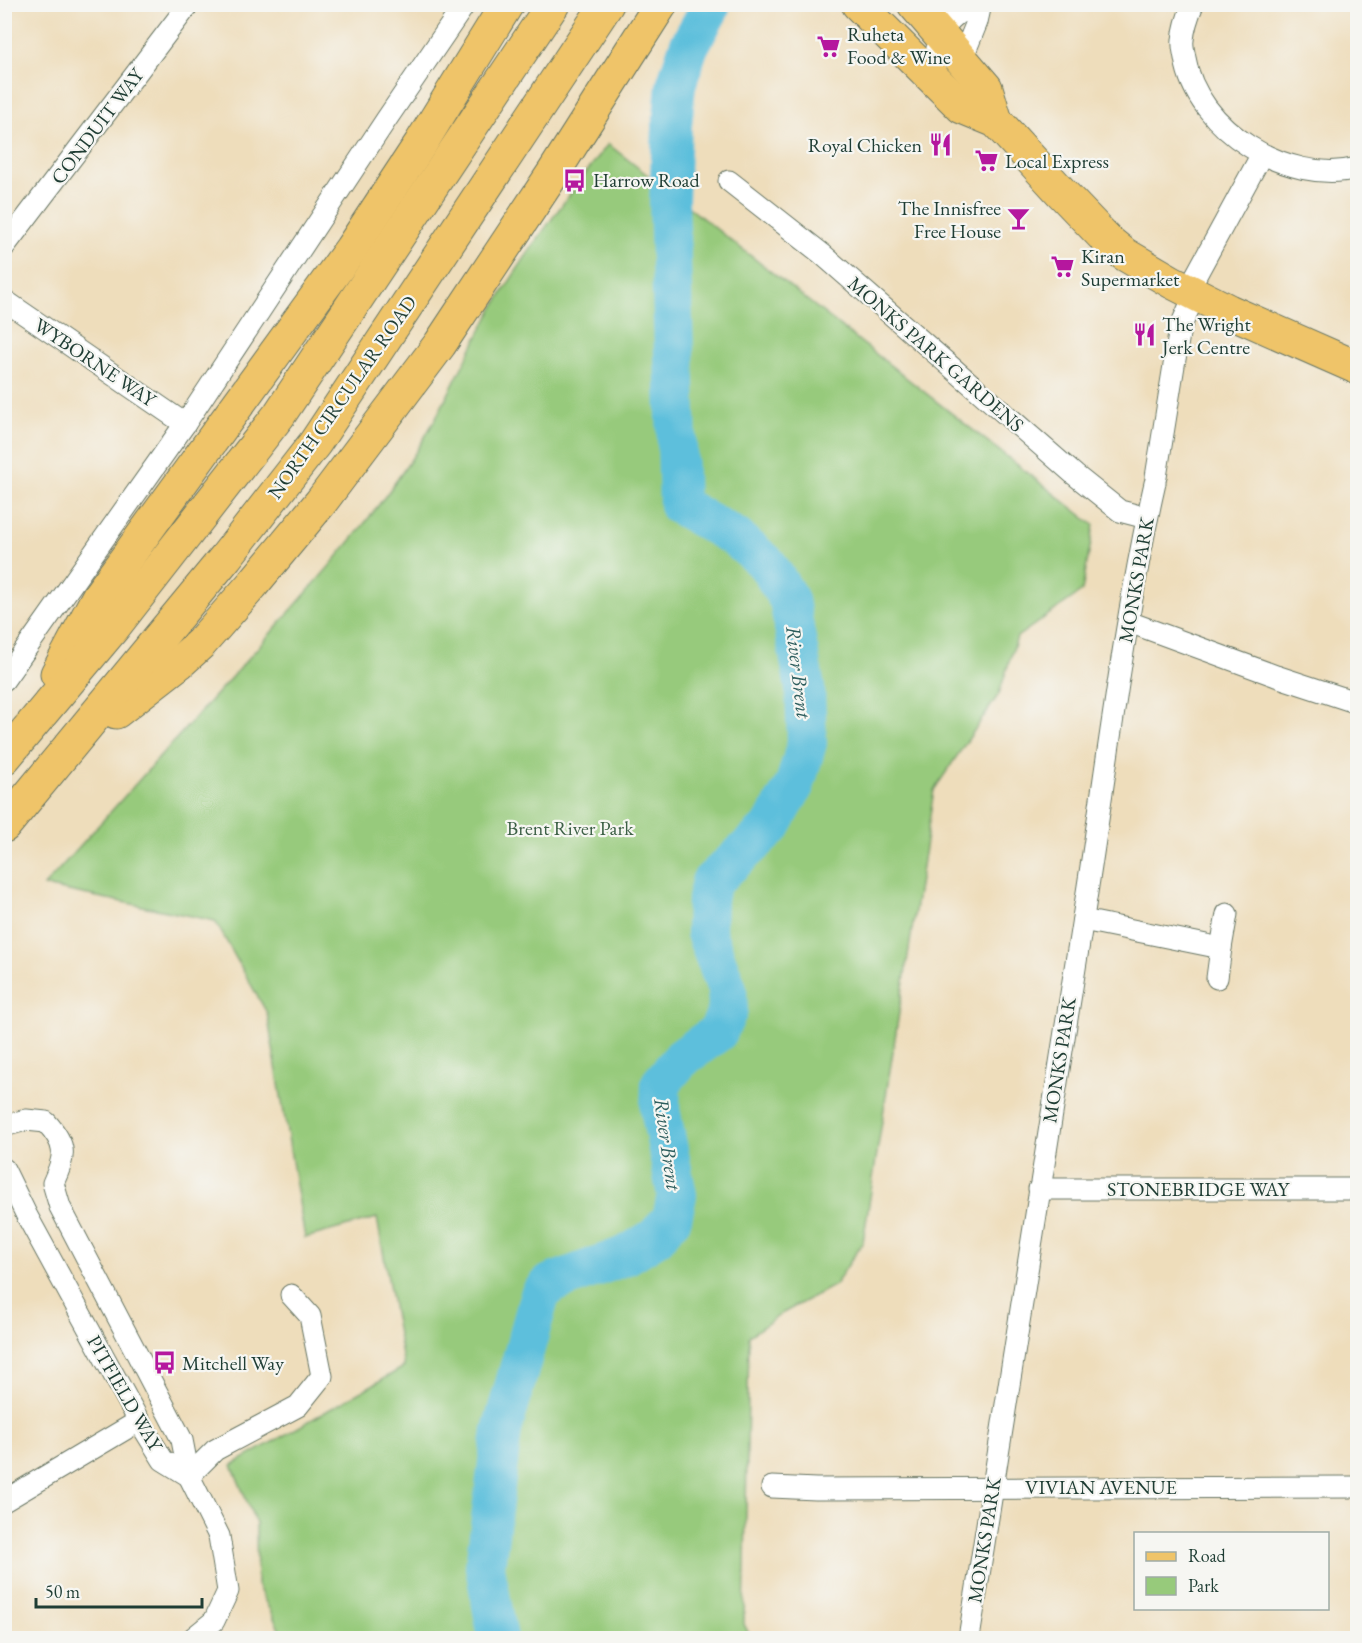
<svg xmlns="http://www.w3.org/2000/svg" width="1362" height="1643" font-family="'EB Garamond',serif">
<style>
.green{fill:#97ca7b;stroke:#5b8458;stroke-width:1.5}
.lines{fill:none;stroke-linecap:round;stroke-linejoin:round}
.river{stroke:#5dbfdc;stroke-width:40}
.street-casing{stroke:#677563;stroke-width:23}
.primary-casing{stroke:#677563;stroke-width:35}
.highway-casing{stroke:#677563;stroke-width:35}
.street{stroke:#fff;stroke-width:21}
.primary{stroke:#efc469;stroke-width:33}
.highway{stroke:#efc469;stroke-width:33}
.labels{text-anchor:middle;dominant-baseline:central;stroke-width:4.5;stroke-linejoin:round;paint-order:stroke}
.poi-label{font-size:20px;fill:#1f3d34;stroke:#f6f6f2;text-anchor:start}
.street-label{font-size:20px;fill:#1f3d34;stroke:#f6f6f2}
.park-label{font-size:20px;fill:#3d6046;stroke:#f6f6f2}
.water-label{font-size:21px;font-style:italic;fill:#2e5e5e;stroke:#f6f6f2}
</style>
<rect width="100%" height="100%" fill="#f6f6f2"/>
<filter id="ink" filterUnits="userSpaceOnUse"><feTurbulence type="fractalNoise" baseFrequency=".0167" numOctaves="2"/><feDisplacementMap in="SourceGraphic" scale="12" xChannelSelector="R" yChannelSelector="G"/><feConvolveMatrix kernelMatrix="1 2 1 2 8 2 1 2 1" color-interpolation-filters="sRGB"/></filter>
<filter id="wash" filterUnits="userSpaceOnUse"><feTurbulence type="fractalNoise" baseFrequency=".008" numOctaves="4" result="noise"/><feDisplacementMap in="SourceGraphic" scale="24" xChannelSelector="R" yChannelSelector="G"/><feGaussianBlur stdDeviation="1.35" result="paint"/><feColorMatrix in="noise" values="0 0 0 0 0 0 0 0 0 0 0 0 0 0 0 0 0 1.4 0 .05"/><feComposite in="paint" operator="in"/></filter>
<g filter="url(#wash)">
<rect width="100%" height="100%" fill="#edb"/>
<path class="green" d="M608 144 1094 525 1082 591 1017 637 999 694 934 790 863 1242 835 1285 783 1313 749 1336 744 1624 751 1638H284L257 1585 256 1524 232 1465 404 1367 377 1218 305 1238 267 1013 215 921 44 886C111 811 178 737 245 662 299 601 355 541 401 474 437 424 460 367 490 314 524 254 566 199 608 144Z"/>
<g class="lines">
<polyline class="river" points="498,1638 485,1567 502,1430 540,1295 550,1284 627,1255 656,1237 672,1218 677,1195 660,1109 661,1083 682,1058 718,1032 728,1010 727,989 706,933 707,899 711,882 771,827 795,784 807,743 805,688 789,600 767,564 735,537 679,505 669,201 672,126 676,85 689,46 710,8"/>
</g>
</g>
<g filter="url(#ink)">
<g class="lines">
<defs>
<g id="street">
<path d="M1193 4C1188 16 1184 28 1183 40 1182 46 1184 52 1185 58 1196 129 1288 186 1358 168"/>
<polyline points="962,59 977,22 981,4"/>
<path d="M934 78C936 54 935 31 956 15 962 11 973 9 980 7"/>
<polyline points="729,181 822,254 1075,475 1120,511 1147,518"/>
<polyline points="4,247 189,4"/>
<polyline points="1188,290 1262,154"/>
<polyline points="4,300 185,424"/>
<polyline points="1156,477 1180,328 1195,294"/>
<polyline points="1129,622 1276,676 1358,703"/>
<polyline points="4,680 185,424 386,120 465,4"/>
<polyline points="1083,920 1221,948 1217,978"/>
<polyline points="1221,948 1227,914"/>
<path d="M4 1126 26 1120 46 1122C67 1145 66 1155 53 1183L60 1207 182 1440 189 1476"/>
<polyline points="4,1169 27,1216 139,1421 163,1460 189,1476 219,1536 228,1591 214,1621 193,1638"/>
<polyline points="1039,1189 1358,1189"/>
<polyline points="189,1476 215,1450 298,1406 322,1376 310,1316 291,1295"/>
<polyline points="772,1487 816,1489 1358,1487"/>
<polyline points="4,1501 139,1421"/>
<path d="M969 1638C1006 1400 1044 1162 1082 924 1106 777 1122 628 1155 483"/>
</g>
<g id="primary">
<polyline points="858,4 962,107 996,121 1061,192 1108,241 1124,254 1172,282 1229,311 1358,368"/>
<polyline points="914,4 986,88 996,121"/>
</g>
<g id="highway">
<polyline points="57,674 98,597 351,249 421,143 507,4"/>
<polyline points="116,712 179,663 201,643 252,585 321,502 440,344 554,172 661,4"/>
<polyline points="4,758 113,628 279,415 553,4"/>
<polyline points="4,826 226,557 315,443 607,4"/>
</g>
</defs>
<use href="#street" class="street-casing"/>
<use href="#primary" class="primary-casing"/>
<use href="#highway" class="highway-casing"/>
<use href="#street" class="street"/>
<use href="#primary" class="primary"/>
<use href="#highway" class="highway"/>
</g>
</g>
<defs>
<symbol id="supermarket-bare" viewBox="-9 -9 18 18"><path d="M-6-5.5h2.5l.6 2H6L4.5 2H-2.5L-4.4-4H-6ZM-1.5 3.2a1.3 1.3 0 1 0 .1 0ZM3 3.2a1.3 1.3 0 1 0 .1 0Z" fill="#b5179e" stroke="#f6f6f2" stroke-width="2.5" paint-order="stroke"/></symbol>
<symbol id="restaurant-bare" viewBox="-9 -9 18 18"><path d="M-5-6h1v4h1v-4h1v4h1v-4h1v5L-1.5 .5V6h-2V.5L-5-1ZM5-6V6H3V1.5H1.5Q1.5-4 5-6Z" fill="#b5179e" stroke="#f6f6f2" stroke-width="2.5" paint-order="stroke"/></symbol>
<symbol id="bus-bare" viewBox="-9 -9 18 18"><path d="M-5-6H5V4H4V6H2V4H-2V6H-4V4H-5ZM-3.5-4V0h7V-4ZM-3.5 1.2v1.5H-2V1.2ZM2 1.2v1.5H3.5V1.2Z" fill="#b5179e" stroke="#f6f6f2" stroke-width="2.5" paint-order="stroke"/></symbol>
<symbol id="bar-bare" viewBox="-9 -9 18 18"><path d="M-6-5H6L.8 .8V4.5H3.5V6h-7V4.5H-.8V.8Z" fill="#b5179e" stroke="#f6f6f2" stroke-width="2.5" paint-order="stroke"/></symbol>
</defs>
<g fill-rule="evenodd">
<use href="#supermarket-bare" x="812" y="30" width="33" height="33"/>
<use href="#restaurant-bare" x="924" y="128" width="33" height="33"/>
<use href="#supermarket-bare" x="970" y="144" width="33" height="33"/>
<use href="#bus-bare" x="558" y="164" width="33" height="33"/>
<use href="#bar-bare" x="1002" y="202" width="33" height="33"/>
<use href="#supermarket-bare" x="1046" y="250" width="33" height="33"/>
<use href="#restaurant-bare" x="1128" y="318" width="33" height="33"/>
<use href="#bus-bare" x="148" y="1346" width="33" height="33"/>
</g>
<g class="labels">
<g class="poi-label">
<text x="847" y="34">Ruheta<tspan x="847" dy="23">Food &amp; Wine</tspan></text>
<text x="922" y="145" text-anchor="end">Royal Chicken</text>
<text x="1005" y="161">Local Express</text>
<text x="593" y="180">Harrow Road</text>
<text x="1001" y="208" text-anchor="end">The Innisfree<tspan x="1001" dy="23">Free House</tspan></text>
<text x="1081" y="256">Kiran<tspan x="1081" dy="23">Supermarket</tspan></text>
<text x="1162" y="324">The Wright<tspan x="1162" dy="23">Jerk Centre</tspan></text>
<text x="182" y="1363">Mitchell Way</text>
</g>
<g class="street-label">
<text transform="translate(97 126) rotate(-53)">CONDUIT WAY</text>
<text transform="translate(936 354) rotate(41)">MONKS PARK GARDENS</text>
<text transform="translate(95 362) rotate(34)">WYBORNE WAY</text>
<text transform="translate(342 397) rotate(-55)">NORTH CIRCULAR ROAD</text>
<text transform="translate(1136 580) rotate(-80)">MONKS PARK</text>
<text transform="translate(1059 1060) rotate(-81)">MONKS PARK</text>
<text x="1198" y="1189">STONEBRIDGE WAY</text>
<text transform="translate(125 1393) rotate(60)">PITFIELD WAY</text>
<text x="1101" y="1487">VIVIAN AVENUE</text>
<text transform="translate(984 1540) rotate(-81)">MONKS PARK</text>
</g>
<g class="park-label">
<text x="570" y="828">Brent River Park</text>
</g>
<g class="water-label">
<text transform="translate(799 672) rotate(83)">River Brent</text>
<text transform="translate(668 1144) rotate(82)">River Brent</text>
</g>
</g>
<rect width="1362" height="1643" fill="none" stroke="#f6f6f2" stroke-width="24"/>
<rect x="1134" y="1532" width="195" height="78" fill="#f6f6f2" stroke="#a0aca6" stroke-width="1.5"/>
<rect x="1146" y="1552" width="30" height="9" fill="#efc469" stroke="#a0aca6" stroke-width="1.5"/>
<text x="1188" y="1562" font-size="18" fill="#1f3d34">Road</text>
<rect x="1146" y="1577" width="30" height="18" fill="#97ca7b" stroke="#a0aca6" stroke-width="1.5"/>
<text x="1188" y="1592" font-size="18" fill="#1f3d34">Park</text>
<path d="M36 1598v9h166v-9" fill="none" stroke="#1f3d34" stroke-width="3"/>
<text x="45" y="1598" font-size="18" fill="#1f3d34" stroke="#f6f6f2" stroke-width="4.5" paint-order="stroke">50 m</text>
</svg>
